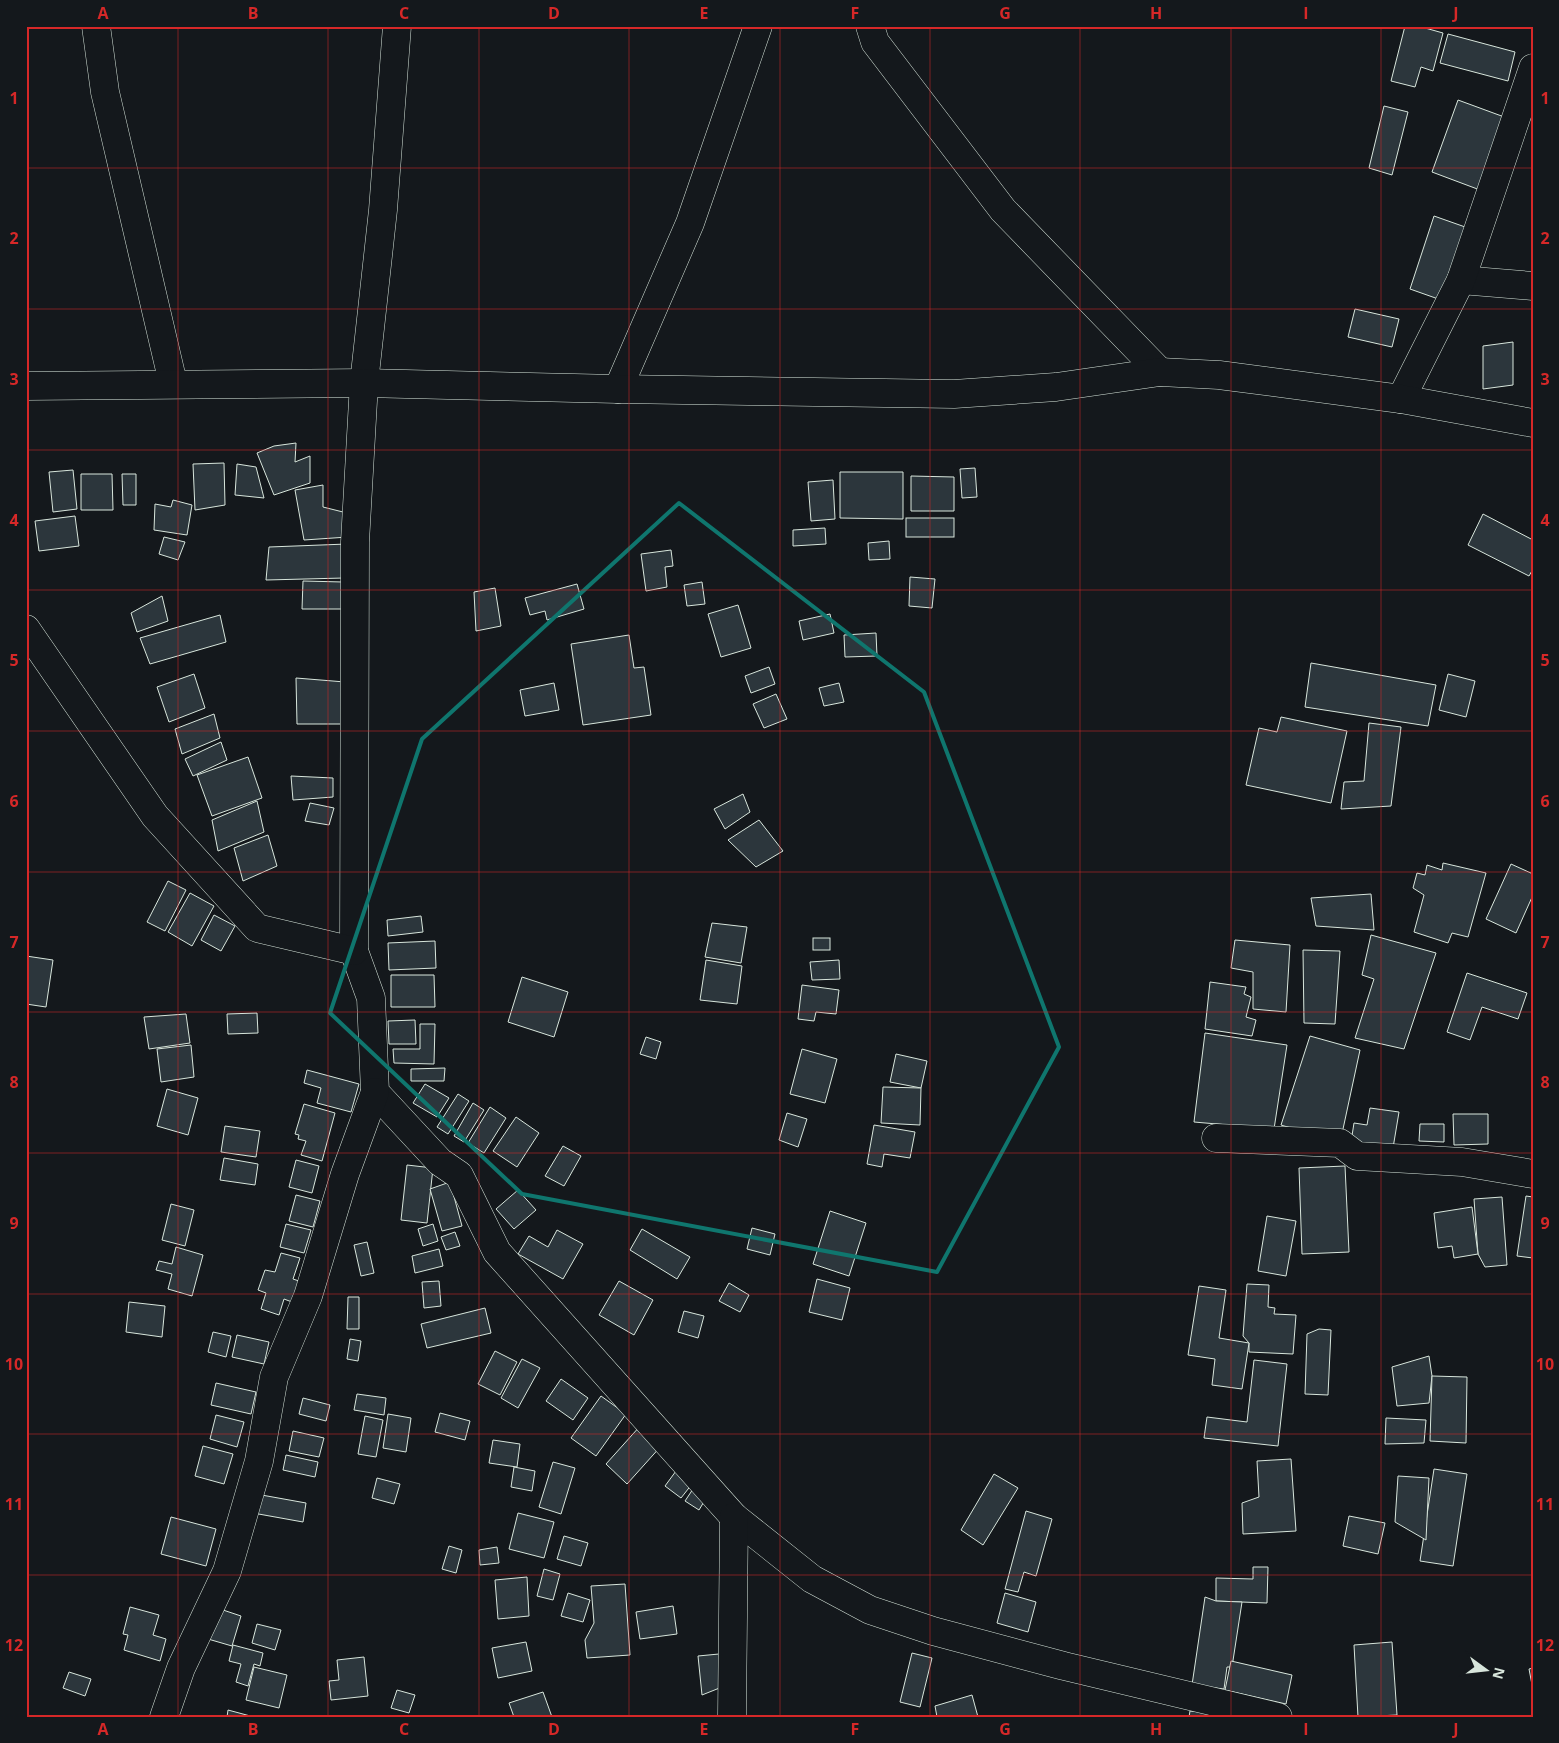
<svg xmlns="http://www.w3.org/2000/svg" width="1559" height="1743" font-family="'Open Sans',sans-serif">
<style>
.building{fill:#2c363c;stroke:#d8e6dc}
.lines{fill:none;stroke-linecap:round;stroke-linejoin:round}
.street-casing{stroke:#d8e6dc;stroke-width:29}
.secondary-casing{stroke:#d8e6dc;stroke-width:29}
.street{stroke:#14181c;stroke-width:28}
.secondary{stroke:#14181c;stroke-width:28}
.marked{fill:none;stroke:#0f766e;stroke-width:4;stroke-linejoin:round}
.grid{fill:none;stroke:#d62828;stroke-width:1;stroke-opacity:0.55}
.neatline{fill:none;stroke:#d62828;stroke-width:2}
.grid-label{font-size:16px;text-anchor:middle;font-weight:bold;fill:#d62828}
</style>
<rect width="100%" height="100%" fill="#14181c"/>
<g class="building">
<polygon points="1405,26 1418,26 1443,33 1433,71 1421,67 1415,87 1391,81"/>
<polygon points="1448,34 1515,52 1508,81 1440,63"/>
<polygon points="1458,100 1507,118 1480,190 1432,172"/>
<polygon points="1384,106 1408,112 1392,175 1369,168"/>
<polygon points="1434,216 1468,228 1444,301 1410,289"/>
<polygon points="1355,309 1399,319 1392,347 1348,337"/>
<polygon points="1513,342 1513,385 1483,389 1483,346"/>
<polygon points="296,443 295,462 310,456 310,483 274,495 257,453 274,446"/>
<polygon points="224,463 225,505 195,510 193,464"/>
<polygon points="237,464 256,467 264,498 235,495"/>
<polygon points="975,468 977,497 962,498 960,469"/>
<polygon points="73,470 77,509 53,512 49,472"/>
<polygon points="840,472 903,472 903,519 840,518"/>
<polygon points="81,474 112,474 113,510 81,510"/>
<polygon points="122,474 136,474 136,505 123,505"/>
<polygon points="911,476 954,477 954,511 911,511"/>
<polygon points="833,480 835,519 811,521 808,482"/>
<polygon points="323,485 323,507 347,513 348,537 304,540 295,490"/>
<polygon points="173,500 192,505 187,535 154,530 155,504 171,507"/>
<polygon points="1483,514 1533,540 1533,569 1529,576 1468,545"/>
<polygon points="75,516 79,546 39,551 35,521"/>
<rect x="906" y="518" width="48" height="19"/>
<polygon points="825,528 826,544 793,546 793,530"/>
<polygon points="164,537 185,542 178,560 159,554"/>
<polygon points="889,541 890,559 869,560 868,543"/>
<polygon points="347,544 344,578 266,580 269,547"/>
<polygon points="671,550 673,566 665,567 667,587 646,591 641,554"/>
<polygon points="910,577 935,579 932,608 909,606"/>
<polygon points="303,581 343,582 344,609 302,609"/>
<polygon points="702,582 705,604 687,606 684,585"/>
<polygon points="577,584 584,609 547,620 545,611 530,615 525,598"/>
<polygon points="495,588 501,626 476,631 474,592"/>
<polygon points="162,596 168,621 137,632 131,613"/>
<polygon points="738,605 751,648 721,657 708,614"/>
<polygon points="830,614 834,633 803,640 799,621"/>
<polygon points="220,615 226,642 150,664 140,638"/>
<polygon points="876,633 877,656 845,657 844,635"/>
<polygon points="629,635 634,668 644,667 651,715 583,725 571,644"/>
<polygon points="1311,663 1436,685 1428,726 1305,707"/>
<polygon points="769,667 775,684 751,693 745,676"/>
<polygon points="194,674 205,708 169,722 157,687"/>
<polygon points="1448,674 1475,681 1466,717 1439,710"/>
<polygon points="296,678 345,682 342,724 297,724"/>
<polygon points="554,683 559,710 525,716 520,690"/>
<polygon points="839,683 844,702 824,706 819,688"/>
<polygon points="776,694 787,719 764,728 753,704"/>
<polygon points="214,714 220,738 182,754 175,729"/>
<polygon points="1281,717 1347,731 1331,803 1246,785 1259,728 1277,732"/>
<polygon points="1369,723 1401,727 1391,806 1341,809 1344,782 1364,781"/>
<polygon points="221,742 227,760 193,776 185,759"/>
<polygon points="248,757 262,798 212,816 197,775"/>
<polygon points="291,776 333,778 333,797 293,800"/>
<polygon points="743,794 750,812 725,829 714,809"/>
<polygon points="257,801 264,832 218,851 212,820"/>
<polygon points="310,803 334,808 329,825 305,821"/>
<polygon points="759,820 783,851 756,867 728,840"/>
<polygon points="268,835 277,866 243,881 234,848"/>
<polygon points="1443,863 1486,873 1468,937 1452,933 1448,943 1414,932 1424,895 1413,888 1417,873 1425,875 1427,865 1442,870"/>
<polygon points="1511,864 1533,874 1533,895 1516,933 1486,919"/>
<polygon points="168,881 186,890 165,931 147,922"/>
<polygon points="190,893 214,906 192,946 168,932"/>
<polygon points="1371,894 1374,930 1316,926 1311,898"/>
<polygon points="214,915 235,926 221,951 201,940"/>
<polygon points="421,916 423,932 388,936 387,920"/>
<polygon points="712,923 747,927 741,963 705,957"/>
<polygon points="1371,935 1436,953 1404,1049 1355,1038 1374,979 1362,975"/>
<rect x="813" y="938" width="17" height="12"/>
<polygon points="1235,940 1290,945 1286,1012 1253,1009 1253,972 1231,968"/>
<polygon points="435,941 436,968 389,970 388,943"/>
<polygon points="1303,950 1340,951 1335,1024 1304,1023"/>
<polygon points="26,956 53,960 46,1007 26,1004"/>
<polygon points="706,960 742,966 737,1004 700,1000"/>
<polygon points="839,960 840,979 812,980 810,962"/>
<polygon points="1467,973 1527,993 1518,1019 1482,1007 1470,1040 1447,1032"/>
<polygon points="391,975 434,975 435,1007 391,1007"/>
<polygon points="522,977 568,992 554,1037 508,1022"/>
<polygon points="1210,982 1246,987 1244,994 1251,997 1246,1017 1256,1020 1252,1036 1205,1029"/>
<polygon points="802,985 839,990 836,1014 816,1012 814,1021 798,1019"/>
<polygon points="257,1013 258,1033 228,1034 227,1014"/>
<polygon points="186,1014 190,1043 149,1049 144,1017"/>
<polygon points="415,1020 416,1044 389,1044 388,1021"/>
<polygon points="420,1024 435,1024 434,1064 394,1063 393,1049 420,1049"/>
<polygon points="1205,1033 1287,1045 1274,1129 1194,1122"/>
<polygon points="1310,1036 1360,1050 1340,1143 1281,1125"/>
<polygon points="646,1037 661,1042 656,1059 640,1054"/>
<polygon points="191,1045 194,1077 161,1082 157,1049"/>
<polygon points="802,1049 837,1059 825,1103 790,1094"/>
<polygon points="896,1054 927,1061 921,1088 890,1082"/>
<polygon points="445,1068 444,1081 411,1081 411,1069"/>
<polygon points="307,1070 359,1084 351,1112 317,1103 321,1088 304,1083"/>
<polygon points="425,1084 449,1098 437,1117 413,1103"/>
<polygon points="883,1087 921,1088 920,1125 881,1123"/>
<polygon points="167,1089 198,1098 188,1135 157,1126"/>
<polygon points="458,1094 469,1101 448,1134 437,1127"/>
<polygon points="473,1103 484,1110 464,1142 454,1136"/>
<polygon points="304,1104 335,1113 322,1161 301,1155 306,1141 298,1139 299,1135 295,1134"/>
<polygon points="490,1107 506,1118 484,1153 468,1143"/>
<polygon points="1370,1108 1399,1112 1393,1148 1351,1142 1354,1123 1367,1125"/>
<polygon points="787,1113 807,1119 798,1147 779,1140"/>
<polygon points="1453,1114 1488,1114 1488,1144 1454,1145"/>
<polygon points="516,1117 539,1133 517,1167 493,1151"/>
<polygon points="1420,1124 1444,1124 1444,1142 1419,1141"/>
<polygon points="874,1125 915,1132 910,1158 884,1154 882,1167 867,1164"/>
<polygon points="225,1126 260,1131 256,1157 221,1152"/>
<polygon points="563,1146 581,1156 564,1186 545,1176"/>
<polygon points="224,1158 258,1164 255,1185 220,1180"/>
<polygon points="296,1160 319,1166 312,1193 289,1187"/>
<polygon points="407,1165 433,1168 427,1223 401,1220"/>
<polygon points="1345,1166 1349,1252 1302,1254 1299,1168"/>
<polygon points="450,1182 462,1226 442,1231 430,1189"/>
<polygon points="518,1190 536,1210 514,1229 496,1209"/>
<polygon points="296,1195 320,1201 313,1227 289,1221"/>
<polygon points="1526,1196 1533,1197 1533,1258 1517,1256"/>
<polygon points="1502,1197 1507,1265 1485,1267 1478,1254 1474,1199"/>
<polygon points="171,1204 194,1210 185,1246 162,1240"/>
<polygon points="1472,1207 1478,1254 1454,1258 1452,1246 1438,1248 1434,1213"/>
<polygon points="830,1211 866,1223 849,1276 813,1264"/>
<polygon points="1267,1216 1296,1221 1286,1276 1258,1271"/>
<polygon points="286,1224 311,1230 304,1253 280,1247"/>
<polygon points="433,1224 438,1241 423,1246 418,1229"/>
<polygon points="752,1228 775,1234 770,1255 747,1249"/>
<polygon points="642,1229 690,1257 677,1279 630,1250"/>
<polygon points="557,1230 583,1244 563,1279 518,1254 529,1236 548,1247"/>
<polygon points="455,1232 460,1246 446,1250 441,1237"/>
<polygon points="367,1242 374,1273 361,1276 354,1245"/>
<polygon points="176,1247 203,1255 192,1296 168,1289 172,1274 156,1270 159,1261 172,1264"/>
<polygon points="439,1249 443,1266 415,1273 412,1256"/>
<polygon points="281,1253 300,1258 293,1279 299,1281 292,1302 284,1299 279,1315 261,1309 266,1293 258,1290 265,1270 275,1272"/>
<polygon points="817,1279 850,1288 842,1320 809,1312"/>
<polygon points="439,1281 441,1306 424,1308 422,1282"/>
<polygon points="619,1281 653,1300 634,1335 599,1315"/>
<polygon points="729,1283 749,1295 740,1312 719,1301"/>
<polygon points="1247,1284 1269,1285 1268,1307 1275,1308 1274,1314 1296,1315 1293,1354 1249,1352 1249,1343 1243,1336"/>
<polygon points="1199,1286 1226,1290 1219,1338 1249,1343 1242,1389 1212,1385 1215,1359 1188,1355"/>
<polygon points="348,1297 359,1297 359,1329 347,1329"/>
<polygon points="129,1302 165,1306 162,1337 126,1332"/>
<polygon points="485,1308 491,1333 427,1348 421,1324"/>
<polygon points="684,1311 704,1316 698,1338 678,1332"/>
<polygon points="1319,1329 1331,1330 1328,1395 1305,1394 1307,1334"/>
<polygon points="213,1332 231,1336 226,1357 208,1352"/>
<polygon points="237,1335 269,1342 264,1364 232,1357"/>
<polygon points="350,1339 361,1341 358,1361 347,1359"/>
<polygon points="495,1351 517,1362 500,1395 478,1384"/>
<polygon points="1429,1356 1432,1376 1429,1403 1397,1406 1392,1367"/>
<polygon points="522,1359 540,1368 518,1408 501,1398"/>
<polygon points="1254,1360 1287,1364 1278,1446 1204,1438 1207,1417 1247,1422"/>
<polygon points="1432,1376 1467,1377 1466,1443 1430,1441"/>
<polygon points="561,1379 588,1398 573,1420 546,1401"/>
<polygon points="216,1383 256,1392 251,1414 211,1405"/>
<polygon points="357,1394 386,1398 384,1415 354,1410"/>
<polygon points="601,1396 626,1414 596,1456 571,1438"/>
<polygon points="303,1398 330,1405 326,1421 299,1414"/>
<polygon points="440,1413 470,1421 465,1440 435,1432"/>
<polygon points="388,1414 411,1418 406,1452 383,1448"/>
<polygon points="216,1415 244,1422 237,1447 210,1439"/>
<polygon points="365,1416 383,1420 376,1457 358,1454"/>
<polygon points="1386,1418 1426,1420 1424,1443 1385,1444"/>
<polygon points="641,1425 662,1445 627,1484 606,1464"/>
<polygon points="293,1431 324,1438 319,1457 289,1451"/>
<polygon points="493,1440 520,1444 517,1467 489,1463"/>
<polygon points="203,1446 233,1454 224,1484 195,1476"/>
<polygon points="286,1455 318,1462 315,1477 283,1470"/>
<polygon points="1291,1459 1296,1531 1243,1534 1242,1503 1259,1497 1257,1461"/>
<polygon points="553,1462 575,1468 561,1514 539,1507"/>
<polygon points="514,1467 535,1471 532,1491 511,1487"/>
<polygon points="1434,1469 1467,1474 1453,1566 1420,1561"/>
<polygon points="676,1471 692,1484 681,1498 665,1486"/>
<polygon points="994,1474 1018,1488 983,1545 961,1530"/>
<polygon points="1398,1476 1429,1478 1426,1540 1395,1522"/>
<polygon points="377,1478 400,1484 394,1504 372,1498"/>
<polygon points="695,1486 708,1495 699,1510 685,1501"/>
<polygon points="256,1494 306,1503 303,1522 253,1513"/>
<polygon points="1026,1511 1052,1519 1036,1576 1024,1572 1018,1592 1005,1589"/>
<polygon points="518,1513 554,1522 544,1558 509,1549"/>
<polygon points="1349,1516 1385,1523 1378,1554 1343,1546"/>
<polygon points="171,1517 216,1529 206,1566 161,1554"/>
<polygon points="564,1536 588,1543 581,1566 557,1559"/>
<polygon points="449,1546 462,1550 456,1573 442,1569"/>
<polygon points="497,1547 499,1563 480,1565 479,1550"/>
<polygon points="1253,1567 1268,1567 1267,1603 1216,1601 1216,1578 1253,1579"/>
<polygon points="544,1569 560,1574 553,1600 537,1596"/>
<polygon points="527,1577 529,1616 498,1619 495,1580"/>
<polygon points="625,1584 630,1655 587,1658 585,1640 594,1623 591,1586"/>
<polygon points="568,1593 590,1600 583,1622 561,1616"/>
<polygon points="1005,1593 1036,1602 1028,1632 997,1623"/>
<polygon points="1205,1597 1216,1601 1242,1602 1232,1667 1227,1667 1224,1689 1192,1685"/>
<polygon points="673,1606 677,1634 640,1639 636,1612"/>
<polygon points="130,1607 159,1615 153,1635 166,1639 160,1661 124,1650 128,1635 123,1634"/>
<polygon points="217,1608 241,1616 232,1646 208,1639"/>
<polygon points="257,1624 281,1630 275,1650 252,1643"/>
<polygon points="526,1642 532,1671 498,1678 492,1648"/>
<polygon points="1392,1642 1397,1715 1358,1717 1354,1645"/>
<polygon points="233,1645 263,1653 260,1666 254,1664 248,1686 236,1682 241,1664 229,1661"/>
<polygon points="912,1653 932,1658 920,1707 900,1702"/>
<polygon points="719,1654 722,1687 702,1695 698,1656"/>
<polygon points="364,1657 368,1696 331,1700 329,1681 339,1680 337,1660"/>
<polygon points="1231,1661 1292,1675 1286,1704 1225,1690"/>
<polygon points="254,1667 287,1675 279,1708 246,1700"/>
<polygon points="1533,1668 1533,1690 1529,1669"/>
<polygon points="69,1672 91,1679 85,1696 63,1688"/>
<polygon points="397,1690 415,1695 409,1713 391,1708"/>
<polygon points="543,1692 552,1717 514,1717 509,1703"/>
<polygon points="972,1695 978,1717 937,1717 935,1706"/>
<polygon points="228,1710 254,1717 227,1717"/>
<polygon points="1190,1711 1246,1716 1246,1717 1189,1717"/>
</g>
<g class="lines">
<defs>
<g id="street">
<polyline points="96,26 105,92 173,383"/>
<polyline points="397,26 383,210 364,383 355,542 354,951 371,998 375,1092 440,1162 459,1175 497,1252 734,1517 812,1579 870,1610 933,1631 1064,1666 1278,1717"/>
<polyline points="870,26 875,42 1003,210 1160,372"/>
<polyline points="1461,280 1533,286"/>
<polyline points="618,389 690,223 758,26"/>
<polyline points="1401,399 1461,280 1533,68"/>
<polyline points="26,629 155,816 257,928 354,951"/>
<polyline points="1216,1138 1340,1143 1357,1156 1462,1162 1533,1174"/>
<polyline points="164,1717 181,1668 227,1571 259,1461 274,1377 308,1296 345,1174 375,1092"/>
<polyline points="732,1717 734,1517"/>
</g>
<polyline id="secondary" points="26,386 364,383 618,389 954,394 1056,387 1160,372 1219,375 1401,399 1533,423"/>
</defs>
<use href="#street" class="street-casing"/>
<use href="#secondary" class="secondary-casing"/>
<use href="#street" class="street"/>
<use href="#secondary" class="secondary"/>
</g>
<path class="marked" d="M679 503 924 692 1059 1047 937 1272 522 1194 330 1013 422 739Z"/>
<path class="grid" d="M178 26V1717M328 26V1717M479 26V1717M629 26V1717M780 26V1717M930 26V1717M1080 26V1717M1231 26V1717M1381 26V1717M26 168H1533M26 309H1533M26 450H1533M26 590H1533M26 731H1533M26 872H1533M26 1012H1533M26 1153H1533M26 1294H1533M26 1434H1533M26 1575H1533"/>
<rect width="1559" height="1743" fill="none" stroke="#14181c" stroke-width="55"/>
<g transform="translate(1486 1670) rotate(105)" stroke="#14181c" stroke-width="4" paint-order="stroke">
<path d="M0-4L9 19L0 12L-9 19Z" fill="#d8e6dc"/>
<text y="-8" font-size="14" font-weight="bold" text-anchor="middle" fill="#d8e6dc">N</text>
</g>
<rect x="28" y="28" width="1504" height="1688" class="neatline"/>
<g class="grid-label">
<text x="103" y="19">A</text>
<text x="253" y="19">B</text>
<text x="404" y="19">C</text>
<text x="554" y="19">D</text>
<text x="704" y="19">E</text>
<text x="855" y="19">F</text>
<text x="1005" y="19">G</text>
<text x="1156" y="19">H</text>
<text x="1306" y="19">I</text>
<text x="1456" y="19">J</text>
<text x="14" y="104">1</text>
<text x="1545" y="104">1</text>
<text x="14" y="244">2</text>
<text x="1545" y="244">2</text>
<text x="14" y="385">3</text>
<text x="1545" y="385">3</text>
<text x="14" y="526">4</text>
<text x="1545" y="526">4</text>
<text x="14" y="666">5</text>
<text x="1545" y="666">5</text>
<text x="14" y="807">6</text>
<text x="1545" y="807">6</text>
<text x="14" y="948">7</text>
<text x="1545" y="948">7</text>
<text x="14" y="1088">8</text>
<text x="1545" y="1088">8</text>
<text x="14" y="1229">9</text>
<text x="1545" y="1229">9</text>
<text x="14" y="1370">10</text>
<text x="1545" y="1370">10</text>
<text x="14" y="1510">11</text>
<text x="1545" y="1510">11</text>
<text x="14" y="1651">12</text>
<text x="1545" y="1651">12</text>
<text x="103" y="1735">A</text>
<text x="253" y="1735">B</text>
<text x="404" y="1735">C</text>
<text x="554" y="1735">D</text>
<text x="704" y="1735">E</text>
<text x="855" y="1735">F</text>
<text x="1005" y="1735">G</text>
<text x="1156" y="1735">H</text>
<text x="1306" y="1735">I</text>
<text x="1456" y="1735">J</text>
</g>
</svg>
